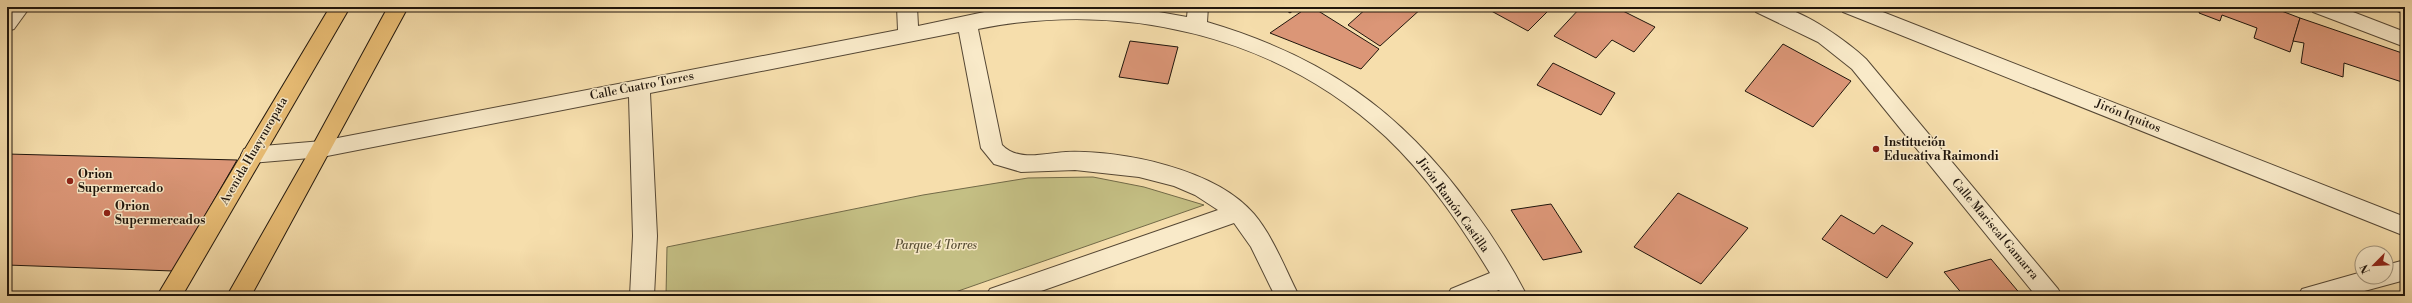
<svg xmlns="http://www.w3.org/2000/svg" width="2412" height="303" font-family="'Libre Bodoni',serif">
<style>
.green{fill:#c4bf84;stroke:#726a48}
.building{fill:#db9677;stroke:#1f150c}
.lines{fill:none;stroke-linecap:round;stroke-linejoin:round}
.minor-casing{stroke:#554734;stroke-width:2}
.major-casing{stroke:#1f150c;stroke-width:2}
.minor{fill:#f9eac9;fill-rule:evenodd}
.major{fill:#ebbf76;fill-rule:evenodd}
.poi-dot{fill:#8f2418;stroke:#f9eac9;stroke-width:1.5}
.labels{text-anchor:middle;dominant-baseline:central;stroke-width:3;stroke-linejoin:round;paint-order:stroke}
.street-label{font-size:12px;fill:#1f150c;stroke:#f9eac9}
.poi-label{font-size:12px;font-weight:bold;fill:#1f150c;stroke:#f9eac9;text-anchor:start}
.park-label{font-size:12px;font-style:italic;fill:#595036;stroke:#f9eac9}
</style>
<rect width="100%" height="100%" fill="#f6deac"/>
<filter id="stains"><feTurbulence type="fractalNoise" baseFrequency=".005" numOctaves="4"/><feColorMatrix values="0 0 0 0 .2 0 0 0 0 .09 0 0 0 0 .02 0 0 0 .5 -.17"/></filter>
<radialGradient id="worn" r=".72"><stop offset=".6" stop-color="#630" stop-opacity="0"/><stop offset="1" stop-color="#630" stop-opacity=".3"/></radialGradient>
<polygon class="green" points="1093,177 1144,187 1204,205 944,296 666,296 667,247 923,195 1028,178"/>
<g class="building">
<polygon points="1281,7 1298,7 1290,13"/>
<polygon points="1308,7 1312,7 1379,49 1361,69 1270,33"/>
<polygon points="1368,7 1423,7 1380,46 1348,25"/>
<polygon points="1484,7 1552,7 1528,31"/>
<polygon points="1581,7 1615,7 1655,27 1634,52 1612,40 1596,58 1554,36"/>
<polygon points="2201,7 2271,7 2300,18 2290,52 2254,38 2257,28 2222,15 2220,21 2199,13"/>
<polygon points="2383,7 2405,7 2405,14"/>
<polygon points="2300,18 2405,54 2405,83 2344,63 2343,77 2301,63 2304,43 2293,41"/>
<polygon points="1130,41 1178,47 1168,84 1119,77"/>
<polygon points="1783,44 1851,81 1813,127 1745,91"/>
<polygon points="1553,63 1615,93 1601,115 1537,85"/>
<polygon points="7,154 237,160 173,271 7,265"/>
<polygon points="1678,193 1748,228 1701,284 1634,247"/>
<polygon points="1551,204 1582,252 1543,260 1511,210"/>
<polygon points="1841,215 1874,234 1882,225 1913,243 1887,278 1822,239"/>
<polygon points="1991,259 2022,296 1964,296 1944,272"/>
</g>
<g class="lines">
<defs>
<g id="minor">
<polygon points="9,7 30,7 14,29 7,31 7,10"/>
<path d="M897 7H917L918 26 1008 7H1131L1187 17 1188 7H1208L1207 22C1322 56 1400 109 1471 207 1492 235 1511 265 1527 296H1503L1499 290 1484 296H1447L1451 289 1490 273C1460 224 1427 176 1386 137 1277 35 1122 0 978 29L1002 145C1018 162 1046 153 1066 152 1122 150 1216 169 1254 214 1274 238 1285 269 1299 296H1275L1251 247 1234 223 1027 296H986L990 289 1218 210 1195 195 1174 186 1139 177 1075 170 1021 172 994 164 981 148 959 32 650 93 657 236 654 296H630L633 236 629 97 322 157 252 163 244 161 241 155 244 149 252 147 322 141 898 30Z"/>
<path d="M1753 7C1762 7 1773 5 1781 7 1807 13 1847 41 1866 59L2058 289 2062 296H2036L1852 69 1818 42 1756 12Z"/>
<polygon points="1840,7 1870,7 2405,217 2405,236 1843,12"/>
<polygon points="2310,7 2340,7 2405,32 2405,47 2313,12"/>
<polygon points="2405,260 2405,280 2346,296 2298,296 2302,289 2362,272 2362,277 2386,277 2386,265"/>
</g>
<g id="major">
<polygon points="330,7 350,7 182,296 157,296"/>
<polygon points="388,7 408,7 251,296 227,296 314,143"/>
</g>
</defs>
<use href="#minor" class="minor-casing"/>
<use href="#major" class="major-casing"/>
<use href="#minor" class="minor"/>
<use href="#major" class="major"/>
</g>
<g class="poi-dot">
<circle cx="1876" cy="149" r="4"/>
<circle cx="70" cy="181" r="4"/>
<circle cx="107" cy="213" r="4"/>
</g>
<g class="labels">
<g class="street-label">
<text transform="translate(642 86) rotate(-11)">Calle Cuatro Torres</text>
<text transform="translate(2128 116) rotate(22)">Jirón Iquitos</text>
<text transform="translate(254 151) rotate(-60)">Avenida Huayruropata</text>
<text transform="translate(1453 205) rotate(54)">Jirón Ramón Castilla</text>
<text transform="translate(1995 229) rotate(50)">Calle Mariscal Gamarra</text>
</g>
<g class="poi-label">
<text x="1884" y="142">Institución<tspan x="1884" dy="14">Educativa Raimondi</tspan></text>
<text x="78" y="174">Orion<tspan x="78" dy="14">Supermercado</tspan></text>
<text x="115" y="206">Orion<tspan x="115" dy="14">Supermercados</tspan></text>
</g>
<g class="park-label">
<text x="936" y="245">Parque 4 Torres</text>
</g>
</g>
<rect width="2412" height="303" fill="none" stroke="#f6deac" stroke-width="24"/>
<rect x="8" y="8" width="2396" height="287" fill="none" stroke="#1f150c" stroke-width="2"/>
<rect x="12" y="12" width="2388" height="279" fill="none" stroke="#1f150c"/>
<g transform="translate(2374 265) rotate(246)"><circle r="19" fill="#f9eac9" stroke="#a2957d"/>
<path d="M0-3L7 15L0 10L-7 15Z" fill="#8f2418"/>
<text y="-6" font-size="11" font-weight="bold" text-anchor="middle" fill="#1f150c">N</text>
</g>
<rect width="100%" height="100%" filter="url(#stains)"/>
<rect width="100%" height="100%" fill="url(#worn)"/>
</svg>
